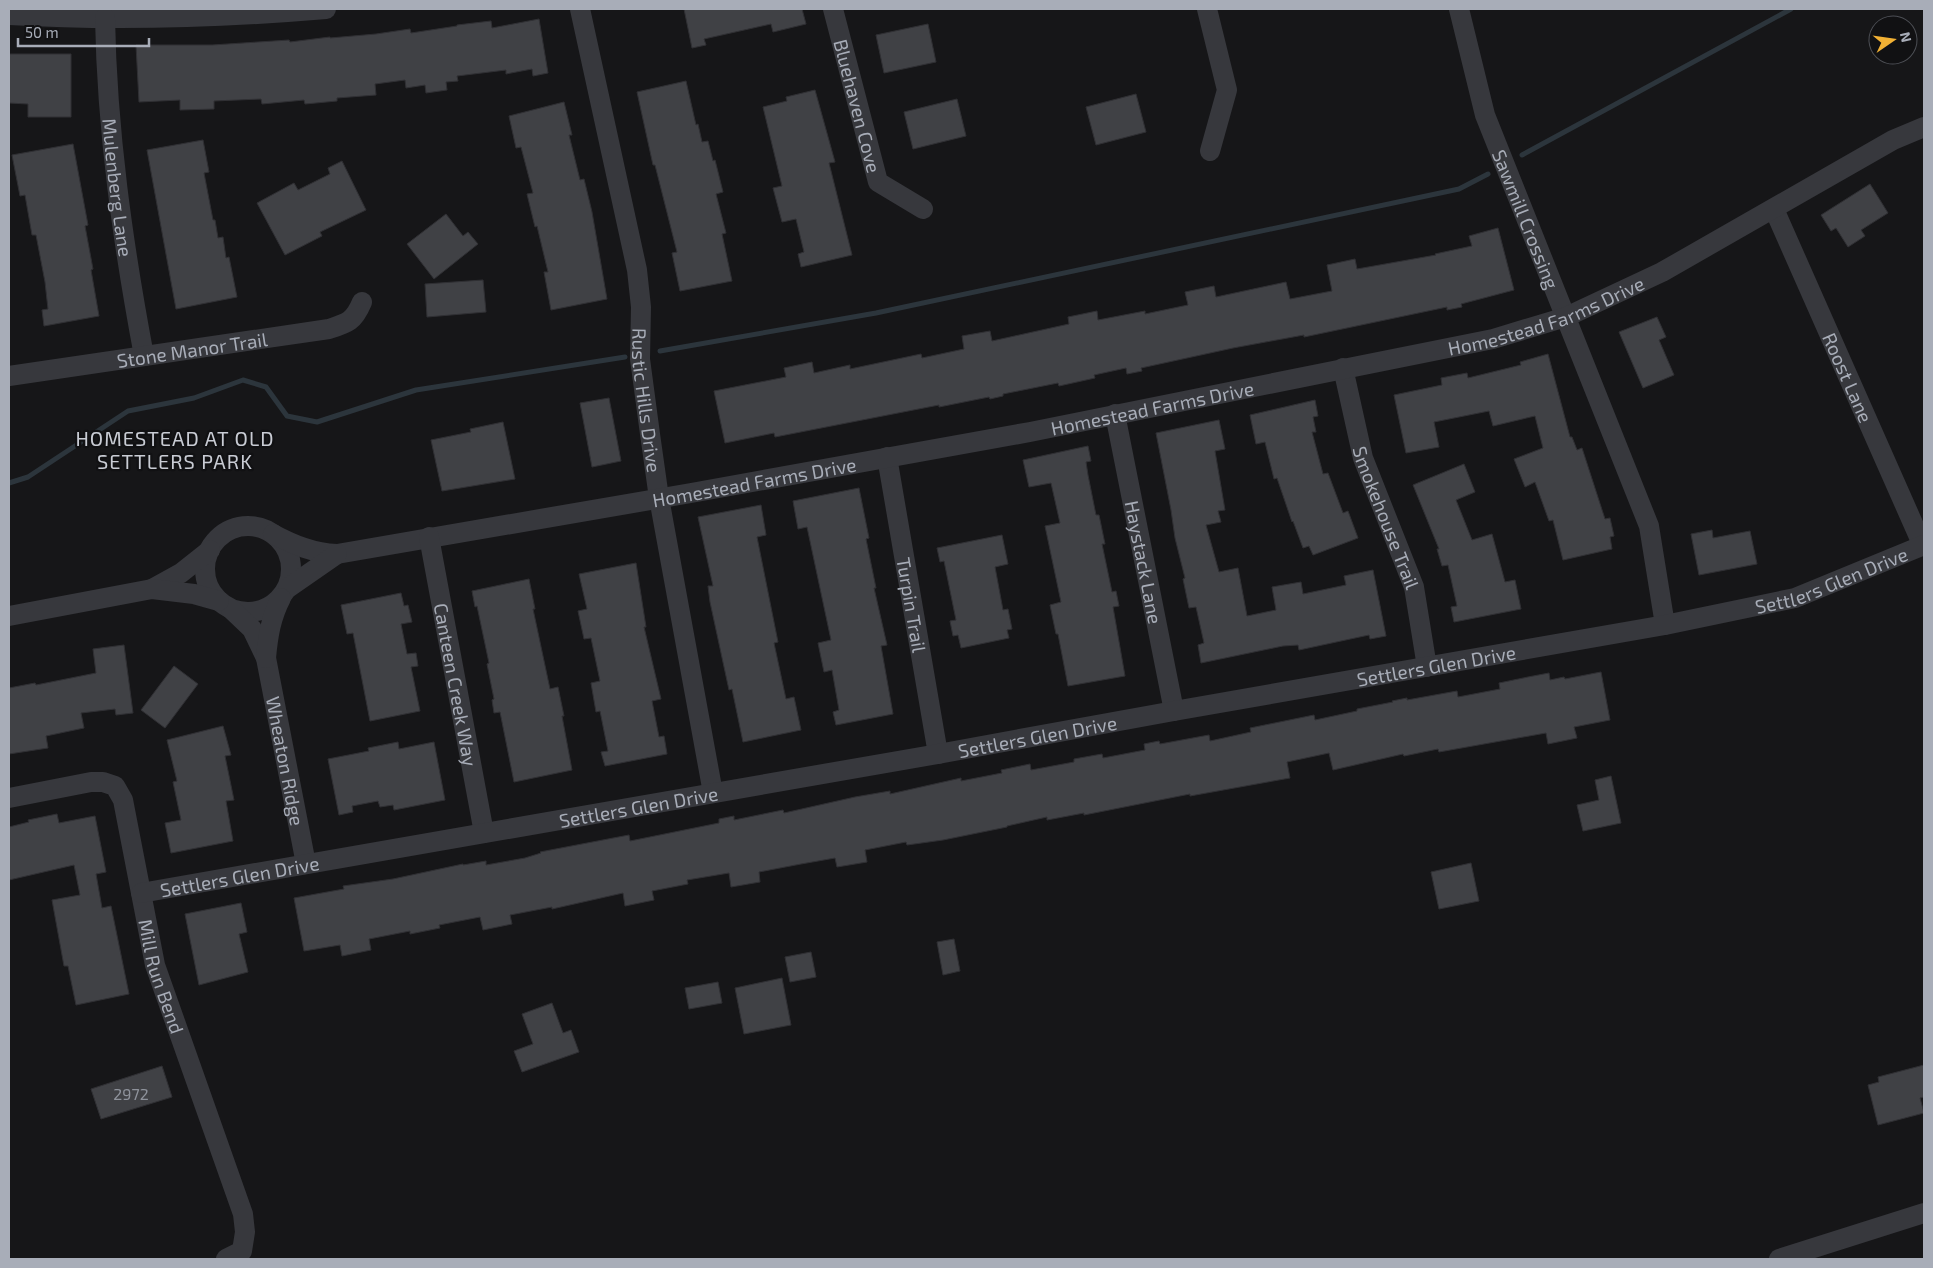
<svg xmlns="http://www.w3.org/2000/svg" width="1933" height="1268" viewBox="0 0 1933 1268" font-family="'Exo 2',sans-serif">
  <style>
    .lines { fill: none; stroke-linecap: round; stroke-linejoin: round }
    .stream { stroke: #2c353c; stroke-width: 5 }
    .building { fill: #404145; stroke: #303034 }
    .street { stroke: #37383d; stroke-width: 20 }
    .labels { text-anchor: middle; dominant-baseline: central; stroke-width: 4.5; stroke-linejoin: round; paint-order: stroke }
    .number-label { font-size: 16px; fill: #8e929b }
    .street-label { font-size: 19px; fill: #a8adb8; stroke: #111113 }
    .neighbourhood-label { font-size: 20px; letter-spacing: 1px; fill: #c9ccd4; stroke: #111113 }
  </style>
  <rect width="100%" height="100%" fill="#161618"/>
  <g class="lines">
    <g class="stream">
      <polyline points="1522,155 1791,9"/>
      <polyline points="660,351 876,313 1459,189 1488,174"/>
      <polyline points="9,483 28,477 128,411 194,398 243,380 266,387 287,416 317,422 416,390 625,357"/>
    </g>
  </g>
  <g class="building">
    <polygon points="684,9 802,9 806,24 773,32 771,24 704,39 706,45 692,48"/>
    <polygon points="539,19 548,73 533,76 532,69 506,74 506,70 457,76 458,81 446,82 447,90 426,93 425,85 406,88 405,80 375,84 376,95 337,98 337,101 305,104 304,100 262,104 261,99 214,101 214,109 180,110 180,100 139,102 136,45 212,45 289,40 290,42 330,37 330,38 376,34 410,29 411,33 457,26 457,25 491,21 492,28"/>
    <polygon points="928,24 936,62 884,73 876,35"/>
    <polygon points="9,54 71,54 71,117 28,117 28,104 9,103"/>
    <polygon points="686,81 696,125 698,124 702,142 708,141 713,161 715,160 723,192 716,194 726,233 722,234 732,281 680,291 672,253 677,252 655,165 653,165 637,92"/>
    <polygon points="815,90 835,162 829,163 852,255 801,267 798,254 804,252 796,219 782,222 773,188 782,186 763,107 787,101 786,97"/>
    <polygon points="1136,94 1146,132 1096,145 1086,107"/>
    <polygon points="957,99 966,136 913,149 904,112"/>
    <polygon points="564,102 572,135 569,135 580,180 584,179 592,212 607,299 551,310 544,272 548,272 537,226 535,227 527,194 533,193 521,147 516,148 509,116"/>
    <polygon points="203,140 209,172 204,173 213,220 215,220 218,238 223,237 226,258 229,257 237,297 176,309 147,150"/>
    <polygon points="73,144 88,225 85,226 93,269 91,270 99,316 44,326 42,310 48,309 45,282 36,235 32,235 25,195 20,196 12,155"/>
    <polygon points="342,161 366,210 320,232 322,236 285,255 257,203 294,183 298,190 330,174 328,168"/>
    <polygon points="1870,184 1888,213 1861,230 1865,236 1848,247 1836,228 1831,231 1821,215"/>
    <polygon points="446,214 463,236 468,232 478,244 434,279 407,244"/>
    <polygon points="1498,228 1514,290 1461,304 1462,307 1447,310 1447,307 1304,337 1304,335 1233,348 1141,368 1142,371 1127,374 1126,368 1094,375 1095,378 1059,386 1058,383 1003,394 1003,396 990,399 989,397 939,407 939,405 775,437 774,433 725,443 714,391 786,377 784,368 812,362 814,373 850,365 850,369 921,354 922,358 964,349 962,336 990,331 992,341 1069,324 1068,317 1097,311 1098,320 1145,311 1145,314 1188,305 1185,292 1214,286 1216,297 1286,282 1290,299 1332,291 1327,265 1355,259 1357,269 1436,255 1435,254 1472,246 1469,236"/>
    <polygon points="483,280 486,312 427,317 425,284"/>
    <polygon points="1657,317 1666,337 1659,340 1674,375 1643,388 1619,332"/>
    <polygon points="1548,354 1570,437 1572,437 1577,450 1582,448 1605,519 1610,518 1614,536 1610,537 1612,549 1563,560 1553,520 1549,521 1535,482 1525,487 1514,459 1543,448 1535,416 1493,426 1489,411 1434,422 1439,447 1406,453 1394,395 1442,385 1441,378 1467,373 1468,378 1521,365 1520,362"/>
    <polygon points="609,398 621,461 592,467 580,403"/>
    <polygon points="1315,400 1318,416 1313,417 1316,432 1312,432 1323,474 1328,473 1343,513 1348,511 1358,538 1313,555 1309,546 1303,548 1293,521 1292,522 1277,478 1274,479 1265,442 1256,444 1250,415"/>
    <polygon points="1219,420 1225,449 1215,451 1225,510 1218,511 1221,522 1206,525 1219,572 1238,568 1247,616 1276,610 1272,587 1301,582 1303,594 1346,585 1344,576 1373,570 1386,636 1370,639 1369,635 1299,650 1298,645 1283,646 1201,663 1198,645 1204,643 1196,607 1189,608 1183,579 1185,578 1175,538 1171,510 1156,433"/>
    <polygon points="503,422 515,479 442,491 431,440 471,432 470,429"/>
    <polygon points="1088,446 1091,461 1086,462 1088,475 1096,515 1099,515 1105,544 1102,544 1112,592 1116,591 1119,606 1113,607 1125,676 1068,686 1058,634 1056,634 1050,605 1061,602 1045,526 1060,523 1051,483 1029,487 1023,460"/>
    <polygon points="1464,464 1475,492 1456,500 1472,540 1492,534 1505,582 1515,580 1521,609 1454,622 1451,607 1457,606 1448,565 1442,566 1437,549 1439,549 1413,485"/>
    <polygon points="859,488 869,538 866,539 876,588 874,588 887,645 881,646 893,714 836,725 833,712 839,710 832,670 824,672 818,643 831,640 807,527 798,529 793,501"/>
    <polygon points="761,505 766,535 757,537 778,642 774,643 786,699 794,697 801,730 743,742 732,689 729,690 710,602 708,586 713,586 698,517"/>
    <polygon points="1712,530 1713,538 1750,531 1757,564 1699,575 1691,534"/>
    <polygon points="1002,535 1008,564 995,567 1003,610 1008,609 1012,629 1007,630 1009,638 961,648 958,635 953,636 950,621 956,620 944,561 940,562 937,548"/>
    <polygon points="636,563 646,627 644,627 661,699 652,701 659,737 664,736 667,754 605,766 601,752 608,751 600,711 596,712 591,683 600,681 591,638 584,639 578,611 587,609 579,574"/>
    <polygon points="529,579 535,609 533,609 550,689 558,687 564,716 562,716 572,770 514,782 500,712 494,713 492,700 494,699 487,664 489,663 477,606 475,607 472,591"/>
    <polygon points="401,593 404,606 408,605 412,622 401,624 407,654 416,653 418,666 411,667 420,711 370,721 353,633 347,634 341,605"/>
    <polygon points="124,645 133,713 116,715 115,709 81,713 84,728 46,736 48,748 9,754 9,688 35,683 36,685 96,673 93,649"/>
    <polygon points="174,666 198,684 165,728 141,710"/>
    <polygon points="1601,672 1610,720 1574,727 1577,738 1548,744 1546,733 1439,752 1438,749 1404,756 1403,754 1333,770 1329,753 1287,762 1290,778 1190,796 1190,794 1084,815 1084,813 1047,820 1047,817 1007,826 1007,827 943,840 907,845 906,842 865,850 867,862 837,867 835,858 801,864 759,872 760,882 731,887 729,873 687,880 688,884 652,891 654,900 625,906 623,893 552,909 552,907 510,915 512,924 483,930 480,917 439,925 440,928 410,934 410,931 369,939 371,950 342,956 340,945 304,951 294,898 344,889 343,886 393,879 463,864 463,865 486,861 486,865 525,858 541,853 540,852 629,835 630,841 719,823 719,819 734,816 734,820 783,810 784,813 855,797 890,791 890,794 961,778 961,781 1002,773 1001,770 1030,764 1031,770 1074,762 1074,759 1102,754 1103,758 1145,750 1144,744 1159,741 1160,744 1209,735 1210,741 1251,732 1250,728 1314,715 1315,720 1357,711 1357,709 1393,702 1392,701 1407,698 1407,700 1457,691 1458,697 1500,689 1499,683 1528,677 1549,673 1550,680 1564,677 1565,679"/>
    <polygon points="223,726 231,755 225,756 234,800 226,801 233,841 171,853 165,823 181,820 173,782 177,781 167,740"/>
    <polygon points="398,742 399,749 434,742 445,800 394,810 393,805 380,807 378,801 352,806 353,812 339,815 328,759 369,751 368,748"/>
    <polygon points="1611,776 1621,823 1583,831 1577,805 1599,800 1595,780"/>
    <polygon points="57,814 59,823 95,816 106,872 96,874 102,908 111,906 129,994 76,1005 68,966 64,966 52,900 80,895 74,865 9,880 9,827 29,822 28,820"/>
    <polygon points="1471,863 1479,901 1439,909 1431,872"/>
    <polygon points="241,903 247,932 239,934 248,972 199,985 185,914"/>
    <polygon points="954,939 960,971 943,975 937,942"/>
    <polygon points="811,952 816,977 790,982 785,957"/>
    <polygon points="782,978 791,1025 744,1034 735,988"/>
    <polygon points="718,982 722,1003 689,1009 685,988"/>
    <polygon points="552,1003 563,1033 571,1030 579,1052 522,1072 514,1051 533,1044 522,1014"/>
    <polygon points="1924,1065 1924,1097 1920,1098 1924,1113 1878,1125 1868,1085 1879,1082 1878,1077"/>
    <polygon points="162,1066 172,1097 101,1119 91,1089"/>
  </g>
  <g class="lines">
    <g class="street">
      <path id="s1" d="M580 9 637 270 641 307 640 359 650 434 659 498 713 793"/>
      <path id="s2" d="M833 9 878 182 923 209"/>
      <polyline points="1207,9 1227,90 1210,151"/>
      <path id="s3" d="M1459 9 1485 115 1649 526 1665 625"/>
      <path d="M9 15C115 21 220 18 326 9"/>
      <path id="s4" d="M105 18C107 132 123 244 144 356"/>
      <path id="s5" d="M1774 209 1923 546"/>
      <path id="s6" d="M1343 368 1363 458 1414 587 1427 667"/>
      <path id="s7" d="M9 376 329 329C348 323 354 321 362 302"/>
      <path id="s8" d="M1115 414 1174 711"/>
      <path id="s9" d="M887 457 938 754"/>
      <circle cx="248" cy="569" r="43"/>
      <path id="s10" d="M273 534C294 545 313 553 337 554L691 493 1030 432 1493 339 1566 317 1662 272 1893 140 1924 127"/>
      <path id="s11" d="M429 537 484 833"/>
      <polyline points="288,588 337,554"/>
      <polyline points="152,589 181,573 210,550"/>
      <path id="s12" d="M231 609 252 629 266 658 306 864"/>
      <polyline points="9,616 152,589 194,594 219,601"/>
      <path d="M266 658C268 636 271 617 281 598"/>
      <path id="s13" d="M9 798 91 782H103L115 786 123 800 155 965 243 1214 245 1232 242 1251 226 1259"/>
      <path id="s14" d="M141 893 938 754 1174 711 1665 625 1795 598 1924 545"/>
      <polyline points="1779,1259 1924,1213"/>
    </g>
  </g>
  <g class="labels">
    <g class="number-label">
      <text x="131" y="1093">2972</text>
    </g>
    <g class="street-label">
      <text stroke="none"><textPath href="#s2" startOffset="100">Bluehaven Cove</textPath></text>
      <text stroke="none"><textPath href="#s4" startOffset="170">Mulenberg Lane</textPath></text>
      <text stroke="none"><textPath href="#s3" startOffset="221">Sawmill Crossing</textPath></text>
      <text stroke="none"><textPath href="#s10" startOffset="1301">Homestead Farms Drive</textPath></text>
      <text stroke="none"><textPath href="#s7" startOffset="185">Stone Manor Trail</textPath></text>
      <text stroke="none"><textPath href="#s5" startOffset="184">Roost Lane</textPath></text>
      <text stroke="none"><textPath href="#s1" startOffset="398">Rustic Hills Drive</textPath></text>
      <text stroke="none"><textPath href="#s10" startOffset="896">Homestead Farms Drive</textPath></text>
      <text stroke="none"><textPath href="#s10" startOffset="491">Homestead Farms Drive</textPath></text>
      <text stroke="none"><textPath href="#s6" startOffset="156">Smokehouse Trail</textPath></text>
      <text stroke="none"><textPath href="#s8" startOffset="151">Haystack Lane</textPath></text>
      <text stroke="none"><textPath href="#s14" startOffset="1720">Settlers Glen Drive</textPath></text>
      <text stroke="none"><textPath href="#s9" startOffset="150">Turpin Trail</textPath></text>
      <text stroke="none"><textPath href="#s14" startOffset="1315">Settlers Glen Drive</textPath></text>
      <text stroke="none"><textPath href="#s11" startOffset="150">Canteen Creek Way</textPath></text>
      <text stroke="none"><textPath href="#s14" startOffset="910">Settlers Glen Drive</textPath></text>
      <text stroke="none"><textPath href="#s12" startOffset="166">Wheaton Ridge</textPath></text>
      <text stroke="none"><textPath href="#s14" startOffset="505">Settlers Glen Drive</textPath></text>
      <text stroke="none"><textPath href="#s14" startOffset="100">Settlers Glen Drive</textPath></text>
      <text stroke="none"><textPath href="#s13" startOffset="305">Mill Run Bend</textPath></text>
    </g>
    <g class="neighbourhood-label">
      <text x="175" y="438">HOMESTEAD AT OLD<tspan x="175" dy="23">SETTLERS PARK</tspan></text>
    </g>
  </g>
  <rect width="1933" height="1268" fill="none" stroke="#a8adb8" stroke-width="20"/>
  <g transform="translate(1893 40) rotate(77)"><circle r="24" fill="#111113" stroke="#4d4f55"/>
  <path d="M0-4L9 19L0 12L-9 19Z" fill="#f2b134"/>
  <text y="-8" font-size="14" font-weight="bold" text-anchor="middle" fill="#a8adb8">N</text>
  </g>
  <path d="M18 38v8h131v-8" fill="none" stroke="#a8adb8" stroke-width="2.5"/>
  <text x="25" y="38" font-size="15" fill="#a8adb8" stroke="#111113" stroke-width="4" paint-order="stroke">50 m</text>
</svg>
